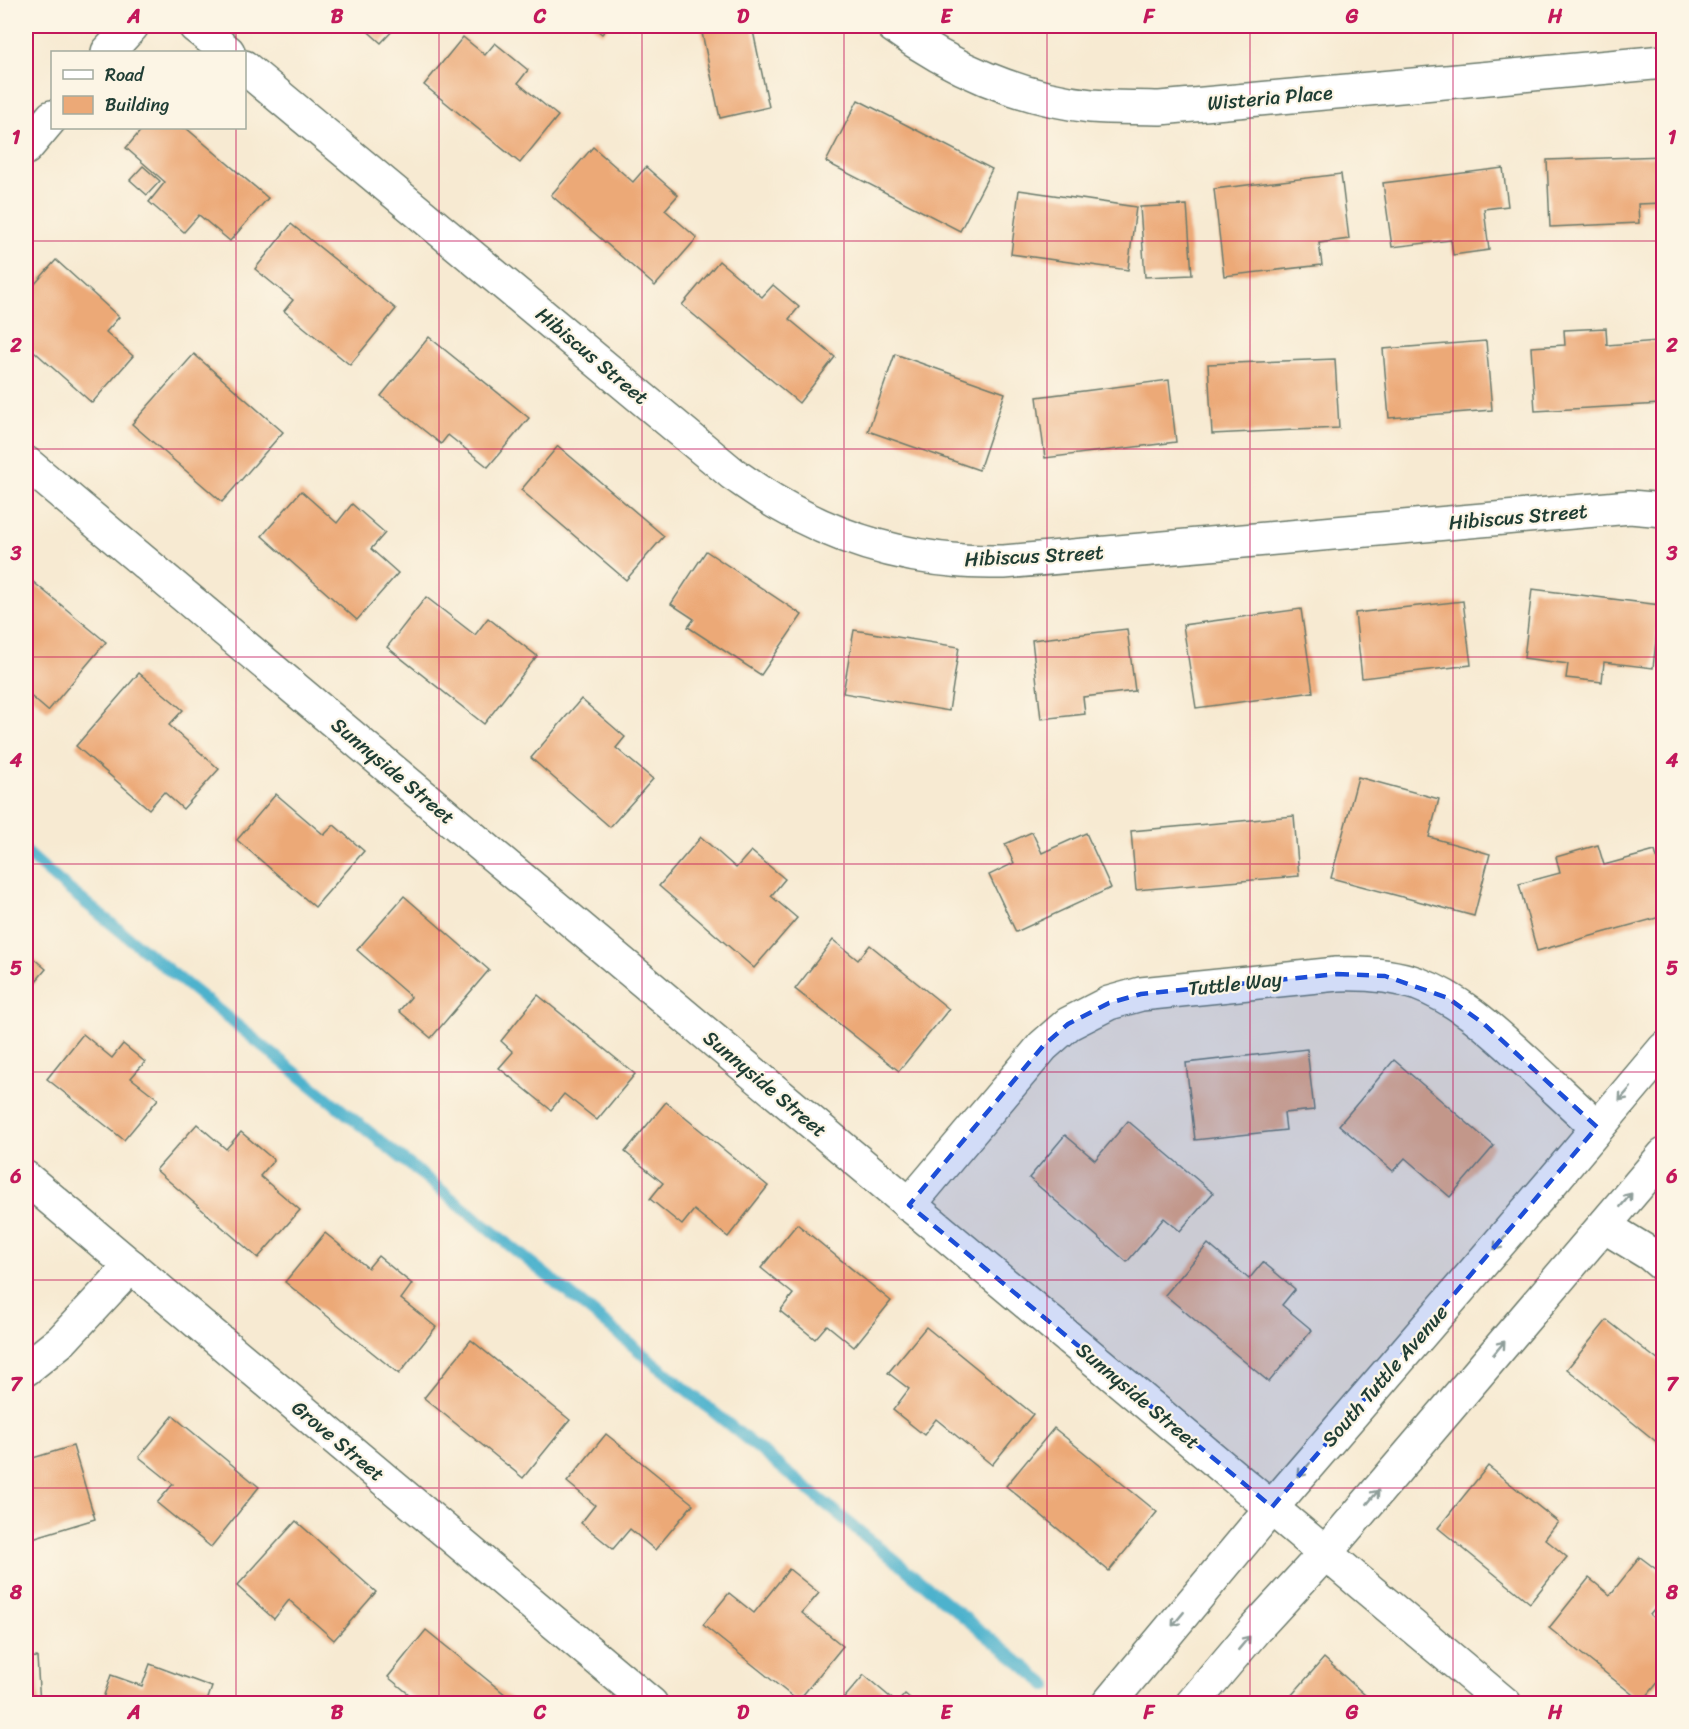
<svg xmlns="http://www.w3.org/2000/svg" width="1689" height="1729" viewBox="0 0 1689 1729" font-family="Sriracha,sans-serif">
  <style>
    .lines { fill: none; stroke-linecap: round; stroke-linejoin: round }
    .stream { stroke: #4eb2cd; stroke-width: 12 }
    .building { fill: #eca977 }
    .minor-casing { stroke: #6b7a6b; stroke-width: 36 }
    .secondary-casing { stroke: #6b7a6b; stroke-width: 36 }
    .minor { stroke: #fff; stroke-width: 33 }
    .secondary { stroke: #fff; stroke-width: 33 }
    .oneway { stroke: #8f9e9a }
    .marked { fill: #1d4ed8; fill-opacity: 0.2; stroke: #1d4ed8; stroke-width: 4.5; stroke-dasharray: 12 8; stroke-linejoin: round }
    .grid { fill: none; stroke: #c2185b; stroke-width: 1.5; stroke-opacity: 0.55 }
    .labels { text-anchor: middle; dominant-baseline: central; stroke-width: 4.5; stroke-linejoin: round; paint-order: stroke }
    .street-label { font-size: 20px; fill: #1f3d34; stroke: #fcf5e5 }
    .neatline { fill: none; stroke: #c2185b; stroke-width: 2 }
    .grid-label { font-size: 20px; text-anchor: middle; font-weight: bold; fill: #c2185b }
  </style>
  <rect width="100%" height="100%" fill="#fcf5e5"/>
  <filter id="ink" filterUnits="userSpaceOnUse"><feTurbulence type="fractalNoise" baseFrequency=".0167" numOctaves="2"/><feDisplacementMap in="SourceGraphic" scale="12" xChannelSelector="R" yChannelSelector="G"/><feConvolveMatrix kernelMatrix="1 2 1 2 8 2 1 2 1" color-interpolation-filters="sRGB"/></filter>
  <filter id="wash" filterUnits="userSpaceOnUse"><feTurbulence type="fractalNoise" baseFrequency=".008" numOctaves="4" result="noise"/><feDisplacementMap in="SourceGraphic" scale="24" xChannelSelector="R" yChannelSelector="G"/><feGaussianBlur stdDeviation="1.35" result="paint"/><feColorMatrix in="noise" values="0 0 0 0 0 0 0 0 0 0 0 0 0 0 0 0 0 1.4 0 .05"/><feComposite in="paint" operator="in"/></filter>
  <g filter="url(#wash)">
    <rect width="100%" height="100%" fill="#f7ead2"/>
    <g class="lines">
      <polyline class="stream" points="26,852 61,883 566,1291 1048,1686"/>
    </g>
    <g id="blocks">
      <g class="building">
        <polygon points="362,26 397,26 381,43"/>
        <polygon points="592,26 609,26 602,34"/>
        <polygon points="714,26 752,26 769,107 720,118 701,28"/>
        <polygon points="463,37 485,55 495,43 528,70 518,83 558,116 520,163 424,85"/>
        <polygon points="858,100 992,169 960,231 826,162"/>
        <polygon points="143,128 186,128 268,198 230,241 199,215 184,232 149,202 165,182 126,148"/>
        <polygon points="593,147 633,182 646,167 678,195 665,210 697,238 655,286 551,195"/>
        <polygon points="1664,156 1664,203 1638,204 1639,223 1550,227 1547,160"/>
        <polygon points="143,166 160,181 147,195 130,180"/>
        <polygon points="1503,168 1508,206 1484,209 1489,250 1453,255 1451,240 1392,247 1383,183"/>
        <polygon points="1341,174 1349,239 1319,243 1322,265 1224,276 1214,189"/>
        <polygon points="1019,190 1136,207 1128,270 1011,254"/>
        <polygon points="1187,205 1192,275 1145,277 1140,207"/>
        <polygon points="291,224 396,309 350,365 284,311 293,300 255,269"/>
        <polygon points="56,260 119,317 106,332 133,356 92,403 26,344 26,294"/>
        <polygon points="719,261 762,297 773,285 799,307 789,319 835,357 799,403 682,305"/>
        <polygon points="1606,328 1607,345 1658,341 1661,404 1535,411 1531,347 1565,345 1564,330"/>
        <polygon points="429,337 529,418 488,467 448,435 441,444 381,396"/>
        <polygon points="1486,341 1492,410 1389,418 1383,349"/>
        <polygon points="194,354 283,432 222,502 132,424"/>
        <polygon points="895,354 1005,393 979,470 868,431"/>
        <polygon points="1335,359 1339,428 1212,434 1208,364"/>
        <polygon points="1169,380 1176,442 1045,458 1037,397"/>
        <polygon points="558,446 664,536 626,580 521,490"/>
        <polygon points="301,491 337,523 352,504 385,533 371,549 398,573 357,620 262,536"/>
        <polygon points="706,551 802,615 761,675 688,627 694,619 671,604"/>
        <polygon points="26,576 106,642 48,711 26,692 26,658 28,655 26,653"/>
        <polygon points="1532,589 1660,605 1653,668 1604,662 1602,682 1566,678 1568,664 1524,658"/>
        <polygon points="426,597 475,635 488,618 537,656 484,724 387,647"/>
        <polygon points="1463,601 1471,665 1362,678 1355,613"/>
        <polygon points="1301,609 1313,692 1196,708 1183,625"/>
        <polygon points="1127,629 1135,691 1083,697 1085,714 1041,719 1032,640"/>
        <polygon points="854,630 959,647 949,711 843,693"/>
        <polygon points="139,673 183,710 169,725 219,769 183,809 164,792 149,809 76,746"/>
        <polygon points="581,699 625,737 616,748 653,779 610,827 531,758"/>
        <polygon points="1358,777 1439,799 1429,837 1490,854 1474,916 1331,878"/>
        <polygon points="276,794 324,835 334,825 364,851 315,907 237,840"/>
        <polygon points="1294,816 1299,876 1136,890 1131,831"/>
        <polygon points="1032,832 1042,853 1086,833 1111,888 1016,932 989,875 1014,863 1005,844"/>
        <polygon points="701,837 736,868 751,851 785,879 771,896 797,918 754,968 659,886"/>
        <polygon points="1598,845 1604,865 1655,851 1664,882 1664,916 1537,951 1519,884 1560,873 1556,857"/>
        <polygon points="404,896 489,970 431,1038 399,1011 411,997 357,950"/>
        <polygon points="833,940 858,960 870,945 949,1009 899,1071 795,989"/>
        <polygon points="26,952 46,969 26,993"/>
        <polygon points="538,995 635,1074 597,1120 564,1094 551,1110 499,1068 513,1052 501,1041"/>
        <polygon points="83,1034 112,1058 123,1044 145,1062 131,1078 158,1099 124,1140 47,1079"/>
        <polygon points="1307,1049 1314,1110 1284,1113 1286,1130 1195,1140 1186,1063"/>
        <polygon points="1394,1060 1494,1146 1450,1197 1405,1158 1393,1171 1339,1125"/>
        <polygon points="666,1102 768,1186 728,1237 694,1210 682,1225 650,1199 663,1183 625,1152"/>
        <polygon points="1128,1121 1213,1193 1180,1231 1164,1218 1127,1262 1029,1178 1065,1135 1095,1160"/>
        <polygon points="197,1124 226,1149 241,1132 274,1160 260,1176 300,1210 258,1258 156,1170"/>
        <polygon points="797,1224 891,1301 854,1347 827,1325 815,1339 780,1311 793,1294 761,1268"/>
        <polygon points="325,1233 368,1268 378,1256 412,1284 401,1299 436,1327 399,1374 285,1282"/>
        <polygon points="1208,1244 1249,1279 1263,1262 1295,1289 1282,1305 1312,1330 1269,1382 1165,1295"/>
        <polygon points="1607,1320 1664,1365 1664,1448 1567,1369"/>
        <polygon points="926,1327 1033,1414 992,1465 936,1419 924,1435 893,1410 909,1389 888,1373"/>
        <polygon points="471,1340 570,1420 523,1478 424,1398"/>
        <polygon points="173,1416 259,1487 211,1547 157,1503 173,1484 139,1457"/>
        <polygon points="1054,1428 1157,1512 1109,1571 1006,1486"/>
        <polygon points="606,1434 693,1504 655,1550 630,1529 613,1549 581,1523 595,1505 567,1482"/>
        <polygon points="73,1446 95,1519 26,1540 26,1460"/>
        <polygon points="1488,1466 1558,1522 1545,1539 1567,1557 1530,1603 1438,1528"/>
        <polygon points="296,1521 376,1592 334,1640 289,1600 274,1619 237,1586"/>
        <polygon points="1640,1557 1664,1575 1664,1598 1650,1615 1664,1626 1664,1675 1642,1702 1549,1628 1589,1578 1610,1595"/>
        <polygon points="789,1569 819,1593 802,1613 843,1646 798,1701 703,1625 729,1593 754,1613"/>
        <polygon points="426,1630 517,1704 421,1704 388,1677"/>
        <polygon points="37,1657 40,1704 26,1704 26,1658"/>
        <polygon points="1324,1658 1375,1704 1284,1704"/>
        <polygon points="150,1664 212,1687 206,1704 101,1704 111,1675 142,1686"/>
        <polygon points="864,1675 897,1703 905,1694 917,1704 839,1704"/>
      </g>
    </g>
  </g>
  <g filter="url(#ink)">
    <use href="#blocks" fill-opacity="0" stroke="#6b7a6b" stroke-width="1.5"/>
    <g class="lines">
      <g class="minor-casing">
        <g id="minor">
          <polyline points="195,26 228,52"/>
          <path d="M893 26C950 68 1019 98 1091 106 1114 108 1137 107 1160 108L1664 62"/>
          <polyline points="108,52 132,26"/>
          <path d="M244 67 733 474C748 484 763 495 779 504 835 537 898 556 962 561 976 562 990 562 1004 562L1630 507 1664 510"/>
          <polyline points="26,148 52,117"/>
          <polyline points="26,463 1505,1704"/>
          <polyline points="26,1178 651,1704"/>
          <path d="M909 1205 1043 1046 1068 1024 1109 1003 1141 994 1337 974C1364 973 1392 975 1418 984 1461 1000 1493 1031 1526 1061 1550 1083 1573 1105 1597 1127"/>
          <polyline points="1604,1226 1650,1254 1664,1266"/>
          <polyline points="26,1369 62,1340 131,1266"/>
        </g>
      </g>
      <g class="secondary-casing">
        <g id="secondary">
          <polyline points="1108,1704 1272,1507 1551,1183 1664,1049"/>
          <polyline points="1192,1704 1256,1628 1326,1552 1664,1155"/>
        </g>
      </g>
      <use href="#minor" class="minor"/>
      <use href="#secondary" class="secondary"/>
    </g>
    <defs><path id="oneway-shaft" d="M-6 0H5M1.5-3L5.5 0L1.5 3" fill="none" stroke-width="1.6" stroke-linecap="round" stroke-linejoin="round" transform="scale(1.5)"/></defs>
    <g class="oneway">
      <use href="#oneway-shaft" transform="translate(1625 1094) rotate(131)"/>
      <use href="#oneway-shaft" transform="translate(1626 1200) rotate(-50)"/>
      <use href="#oneway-shaft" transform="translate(1500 1243) rotate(131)"/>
      <use href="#oneway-shaft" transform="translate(1499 1348) rotate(-50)"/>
      <use href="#oneway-shaft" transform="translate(1304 1470) rotate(131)"/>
      <use href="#oneway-shaft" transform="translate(1373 1497) rotate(-50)"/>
      <use href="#oneway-shaft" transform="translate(1178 1619) rotate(130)"/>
      <use href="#oneway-shaft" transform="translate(1244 1643) rotate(-50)"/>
    </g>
  </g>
  <path class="marked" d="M1337 974 1385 976 1448 998 1484 1024 1597 1127 1272 1507 909 1205 1043 1046 1068 1024 1109 1003 1141 994Z"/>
  <path class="grid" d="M236 26V52M439 26V1704M642 26V1704M844 26V1704M1047 26V1704M1250 26V1704M1453 26V1704M236 128V1704M26 241H1664M26 449H1664M26 657H1664M26 864H1664M26 1072H1664M26 1280H1664M26 1488H1664"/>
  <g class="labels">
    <g class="street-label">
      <text transform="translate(1270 98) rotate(-5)">Wisteria Place</text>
      <text transform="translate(592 356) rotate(40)">Hibiscus Street</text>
      <text transform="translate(1518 517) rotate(-5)">Hibiscus Street</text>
      <text transform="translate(1034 556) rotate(-3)">Hibiscus Street</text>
      <text transform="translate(393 771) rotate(40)">Sunnyside Street</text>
      <text transform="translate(1235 984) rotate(-6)">Tuttle Way</text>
      <text transform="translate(765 1084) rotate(40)">Sunnyside Street</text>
      <text transform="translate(1385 1376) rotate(-49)">South Tuttle Avenue</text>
      <text transform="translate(1138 1396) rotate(40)">Sunnyside Street</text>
      <text transform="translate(338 1441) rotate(40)">Grove Street</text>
    </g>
  </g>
  <rect width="1689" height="1729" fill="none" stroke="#fcf5e5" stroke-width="66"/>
  <rect x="51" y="51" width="195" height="78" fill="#fcf5e5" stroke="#a4ab9e" stroke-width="1.5"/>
  <rect x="63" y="70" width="30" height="9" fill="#ffffff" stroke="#a4ab9e" stroke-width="1.5"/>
  <text x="105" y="81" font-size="18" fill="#1f3d34">Road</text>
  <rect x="63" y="96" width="30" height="18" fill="#eca977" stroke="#a4ab9e" stroke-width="1.5"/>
  <text x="105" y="111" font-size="18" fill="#1f3d34">Building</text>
  <rect x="33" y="33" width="1623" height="1663" class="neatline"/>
  <g class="grid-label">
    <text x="134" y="23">A</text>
    <text x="337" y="23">B</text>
    <text x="540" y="23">C</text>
    <text x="743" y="23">D</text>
    <text x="946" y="23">E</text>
    <text x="1149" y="23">F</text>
    <text x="1352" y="23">G</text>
    <text x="1555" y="23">H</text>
    <text x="16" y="144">1</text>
    <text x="1672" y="144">1</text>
    <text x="16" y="352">2</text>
    <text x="1672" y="352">2</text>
    <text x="16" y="560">3</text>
    <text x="1672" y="560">3</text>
    <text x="16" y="767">4</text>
    <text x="1672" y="767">4</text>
    <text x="16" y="975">5</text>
    <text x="1672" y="975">5</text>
    <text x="16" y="1183">6</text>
    <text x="1672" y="1183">6</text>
    <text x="16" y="1391">7</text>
    <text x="1672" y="1391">7</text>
    <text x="16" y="1599">8</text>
    <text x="1672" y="1599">8</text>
    <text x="134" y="1719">A</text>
    <text x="337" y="1719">B</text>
    <text x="540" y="1719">C</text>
    <text x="743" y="1719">D</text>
    <text x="946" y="1719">E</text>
    <text x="1149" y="1719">F</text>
    <text x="1352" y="1719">G</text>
    <text x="1555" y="1719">H</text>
  </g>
</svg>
